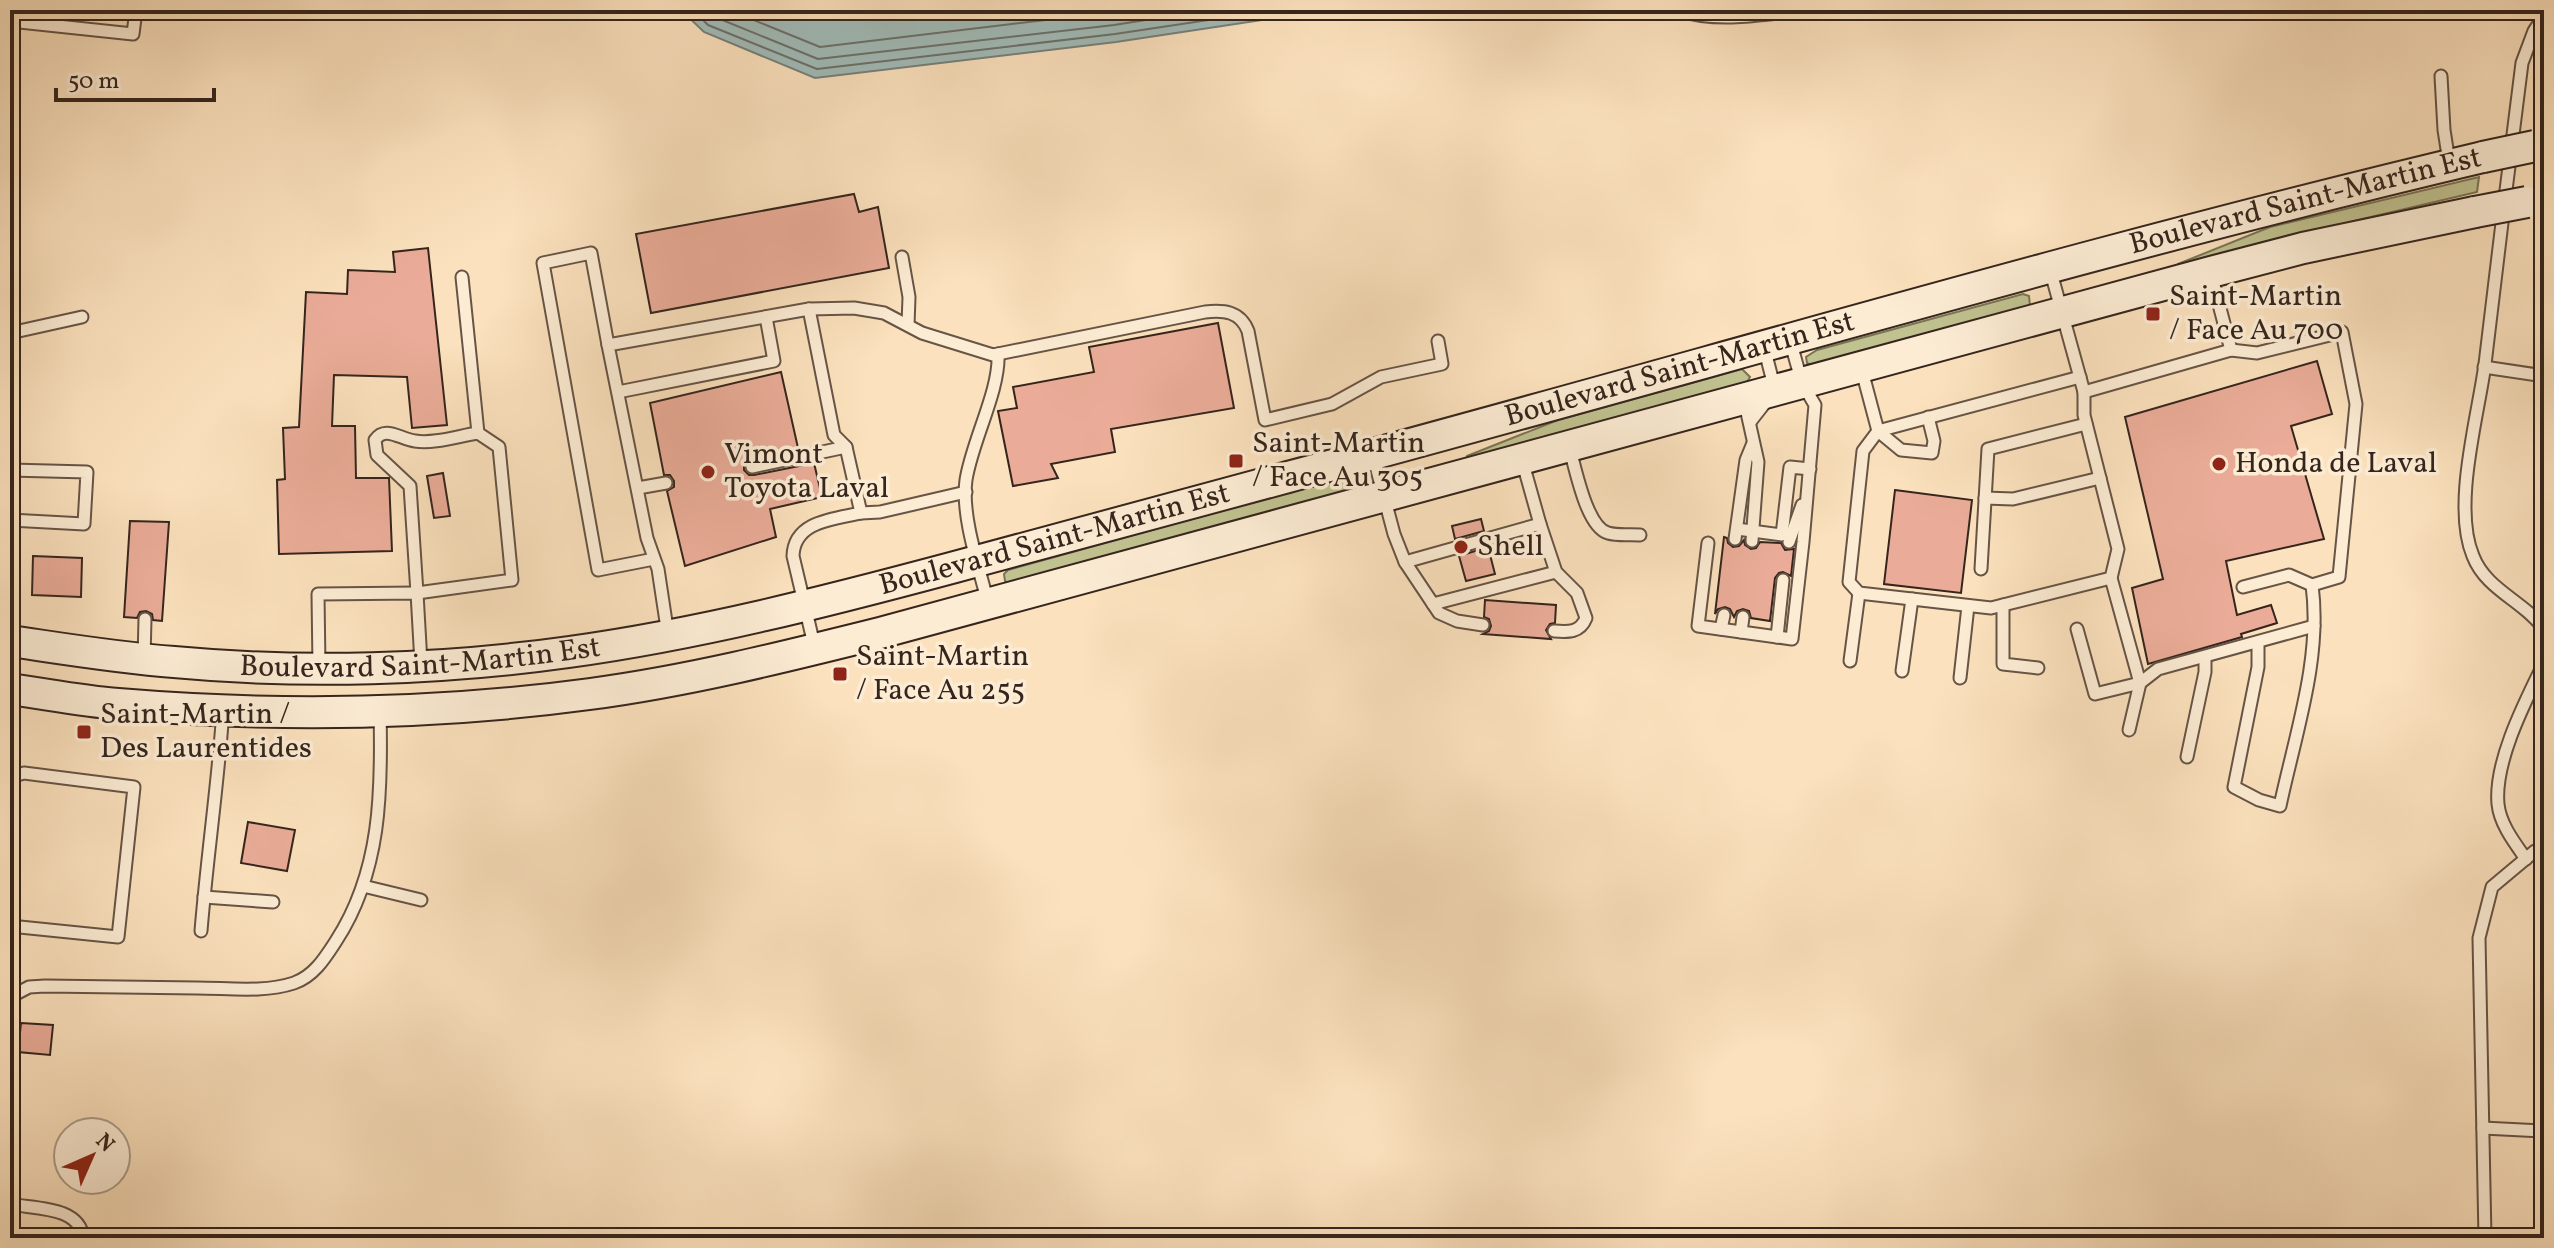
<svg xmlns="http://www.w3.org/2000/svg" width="2554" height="1248" viewBox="0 0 2554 1248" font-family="Vollkorn,serif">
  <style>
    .green { fill: #c0c290; stroke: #7a7456; stroke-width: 2 }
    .water { fill: #a1bcb9; stroke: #76807b; stroke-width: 2 }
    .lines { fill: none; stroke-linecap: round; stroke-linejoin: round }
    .shore { stroke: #6b706b; stroke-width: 2 }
    .building { fill: #eaac98; stroke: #35251d; stroke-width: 2 }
    .lane-casing { stroke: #665445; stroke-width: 15 }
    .secondary-casing { stroke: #35251d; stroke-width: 34 }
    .lane { stroke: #fcecd4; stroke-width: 11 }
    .secondary { stroke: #fcecd4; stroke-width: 30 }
    .secondary-bridge-casing { stroke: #35251d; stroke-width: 34; stroke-linecap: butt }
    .secondary-bridge { stroke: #fcecd4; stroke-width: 30 }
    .poi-dot { fill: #8f2418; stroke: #fcecd4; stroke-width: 3 }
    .labels { text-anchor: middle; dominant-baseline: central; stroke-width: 7; stroke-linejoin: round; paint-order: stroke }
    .street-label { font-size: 30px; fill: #35251d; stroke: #fcecd4 }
    .poi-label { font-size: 30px; fill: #35251d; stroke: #fcecd4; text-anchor: start }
  </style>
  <rect width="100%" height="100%" fill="#fbe1bd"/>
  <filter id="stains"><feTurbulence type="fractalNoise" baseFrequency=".0025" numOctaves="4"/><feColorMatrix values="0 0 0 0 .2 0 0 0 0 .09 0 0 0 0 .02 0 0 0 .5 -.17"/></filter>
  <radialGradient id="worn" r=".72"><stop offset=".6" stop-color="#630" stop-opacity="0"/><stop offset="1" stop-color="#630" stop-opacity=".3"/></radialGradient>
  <g class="green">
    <polygon points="2479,177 2477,192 2358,220 2178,268 2178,264 2270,227"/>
    <polygon points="2023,294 2029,296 2030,306 1813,366 1807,363 1806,357 1817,350"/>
    <polygon points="1742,369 1750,377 1746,384 1467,460 1467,456 1558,420"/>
    <polygon points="1340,478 1347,481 1348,485 1346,492 1008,583 1005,581 1004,574 1008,570"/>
  </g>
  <polygon class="water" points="681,10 1306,10 1301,14 1116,42 815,78 704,32"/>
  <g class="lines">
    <g class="shore">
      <polyline points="693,10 708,25 817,69 1115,34 1275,10"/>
      <polyline points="707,10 715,17 818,59 1114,25 1209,10"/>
      <polyline points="729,10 820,47 1130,10"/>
    </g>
  </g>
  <g class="building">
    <polygon points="854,194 859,212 878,207 889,268 651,313 636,234"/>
    <polygon points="428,248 447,425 412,428 407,377 334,375 332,426 355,426 356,478 389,478 392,551 279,554 277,480 285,479 283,428 299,427 306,292 347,294 348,270 395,272 393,252"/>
    <polygon points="1218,323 1234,408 1111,429 1115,452 1051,464 1058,478 1013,486 998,411 1017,408 1013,387 1094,372 1089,347"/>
    <polygon points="2317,361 2332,414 2291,426 2324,539 2226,561 2237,615 2271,605 2277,623 2241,634 2242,637 2148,664 2132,588 2163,579 2125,417"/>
    <polygon points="781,372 798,448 750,459 744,464 744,470 749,475 754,475 814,463 822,497 770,509 776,537 685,566 667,491 674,487 674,481 670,475 664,475 650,403"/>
    <polygon points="443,473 450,516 434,518 427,476"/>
    <polygon points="1895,490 1972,500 1961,593 1884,584"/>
    <polygon points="1481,519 1484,531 1455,539 1452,526"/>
    <polygon points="130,521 169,522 162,621 153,620 152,614 146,611 140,612 137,618 124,617"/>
    <polygon points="1724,537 1727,538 1728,543 1733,547 1739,546 1744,540 1745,545 1751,549 1756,548 1760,542 1781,543 1785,550 1794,549 1791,576 1783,572 1779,573 1775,578 1770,621 1751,618 1749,611 1743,609 1737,611 1734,617 1730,609 1725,607 1718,609 1715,614"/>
    <polygon points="1488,547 1495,574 1466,581 1459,556"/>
    <polygon points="33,556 82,558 81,597 32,595"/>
    <polygon points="1485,600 1556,605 1555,623 1550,624 1546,630 1551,639 1483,634 1489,631 1491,626 1489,619 1484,617"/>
    <polygon points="248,822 295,830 287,871 241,863"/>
    <polygon points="21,1023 53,1025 50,1055 18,1052"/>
  </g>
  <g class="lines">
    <g class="lane-casing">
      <g id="lane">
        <path d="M1677 10C1717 23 1761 15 1802 10"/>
        <path d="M2544 16 2534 31 2522 63C2509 163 2497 264 2485 364 2478 417 2452 506 2473 556 2486 590 2524 601 2544 629"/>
        <polyline points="10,21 133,34 136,10"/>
        <polyline points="2441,76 2444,130 2449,162"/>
        <polyline points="902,257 909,297 908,325"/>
        <polyline points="2211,274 2231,350"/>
        <path d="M462 277 478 433 499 447 512 580 417 593 410 486 377 455 375 440C385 425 400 439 415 441 434 444 458 436 478 433"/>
        <path d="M809 309 834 435 846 447 861 513C834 519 794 521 793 556L815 649"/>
        <polyline points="10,333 82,317"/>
        <polyline points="608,345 591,253 543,263 598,570 654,559"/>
        <polyline points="1861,367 1878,431 2080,377"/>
        <polyline points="2484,367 2544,376"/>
        <polyline points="618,392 774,361 766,317"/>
        <path d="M2084 392 2231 350 2257 353 2342 332 2356 404 2339 577 2312 585C2322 658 2295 735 2280 806L2259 800 2234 787 2258 667V642"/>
        <polyline points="1744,399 1758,462 1752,541"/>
        <polyline points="1928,417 1934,441 1932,453 1901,450 1878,431 1863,451 1849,582 1859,593 1991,608 2111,578 2118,549 2084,415 2084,392 2050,269"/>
        <polyline points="1750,422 1775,390 1764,347"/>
        <path d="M1569 446C1575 466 1586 527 1608 533 1618 536 1630 534 1640 535"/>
        <polyline points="1373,455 1394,534 1405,562 1540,524 1522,460"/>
        <polyline points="752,467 846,447"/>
        <polyline points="10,470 87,472 84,524 10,520"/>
        <polyline points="638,488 666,483"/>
        <polyline points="1985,498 2013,499 2100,478"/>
        <polyline points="861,513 880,512 966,492"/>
        <path d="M1540 524 1556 572 1577 593 1586 618C1580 633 1568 632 1554 631"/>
        <polyline points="1737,529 1782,535 1790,467 1810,469"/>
        <polyline points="1735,539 1746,460 1753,443"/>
        <polyline points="1789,542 1802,505"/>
        <polyline points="1708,543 1698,626 1792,639 1803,542 1815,405 1802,383 1790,340"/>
        <polyline points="1405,562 1439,613 1457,621 1483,625"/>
        <polyline points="1981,569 1988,449 2086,424"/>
        <polyline points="2111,578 2140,683 2129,730"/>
        <polyline points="2243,587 2289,575 2312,585"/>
        <path d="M988 603C979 567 961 516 966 480 972 441 1000 390 998 354"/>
        <polyline points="1433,604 1556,572"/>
        <polyline points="2003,605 2003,664 2038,668"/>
        <polyline points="1721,629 1724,615"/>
        <polyline points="2077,629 2095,694 2140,683 2158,669 2314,626"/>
        <polyline points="1741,632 1743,617"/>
        <path d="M668 635 658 569 647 538 608 345 809 309 854 308 884 313 922 333 993 355 1205 312C1224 310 1240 311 1248 331L1265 420 1332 404 1381 377 1442 364 1438 341"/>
        <polyline points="1777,637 1783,580"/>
        <polyline points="144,659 145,619"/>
        <polyline points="1850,661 1859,593"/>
        <polyline points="319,667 318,594 417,593 421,663"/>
        <polyline points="1902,671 1912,599"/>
        <polyline points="1960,678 1968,606"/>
        <polyline points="2187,757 2205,672 2205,657"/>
        <polyline points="10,777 24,773 134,787 118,937 10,926"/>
        <path d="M2526 859C2514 842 2500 824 2498 804 2494 761 2526 700 2544 663"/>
        <polyline points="363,886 421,900"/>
        <polyline points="204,897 273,902"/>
        <path d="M201 931C207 857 218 784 223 710"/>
        <path d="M10 997 29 987 45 986C95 987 146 987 197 988 228 988 264 993 294 983 314 976 325 958 336 941 381 872 382 792 380 712"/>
        <polyline points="2483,1128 2544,1131"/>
        <path d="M10 1204C35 1209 80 1206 83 1238"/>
        <polyline points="2485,1238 2479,938 2492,887 2535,851 2544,849"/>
      </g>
    </g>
    <g class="secondary-casing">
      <g id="secondary">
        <path id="s1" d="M10 641C65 649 119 658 174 662 303 674 441 670 569 652 700 634 828 601 955 567 1066 537 1177 507 1288 477 1686 371 2081 252 2483 157"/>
        <path d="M10 689C46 694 82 701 118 704 275 717 434 715 590 694 688 681 784 657 880 633L2211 272 2303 248 2475 212"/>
      </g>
    </g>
    <use href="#lane" class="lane"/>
    <use href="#secondary" class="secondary"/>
    <g class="secondary-bridge-casing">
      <g id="secondary-bridge">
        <polyline points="2483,157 2535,146"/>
        <polyline points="2475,212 2527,202"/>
      </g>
    </g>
    <use href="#secondary-bridge" class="secondary-bridge"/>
  </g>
  <g class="poi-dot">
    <rect x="2145" y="306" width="16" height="16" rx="4"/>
    <rect x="1228" y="453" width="16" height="16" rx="4"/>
    <circle cx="2219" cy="464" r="8"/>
    <circle cx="708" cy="472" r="8"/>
    <circle cx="1461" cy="547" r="8"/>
    <rect x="832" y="666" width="16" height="16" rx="4"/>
    <rect x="76" y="724" width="16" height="16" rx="4"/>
  </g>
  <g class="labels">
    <g class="street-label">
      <text stroke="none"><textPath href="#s1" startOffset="2356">Boulevard Saint-Martin Est</textPath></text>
      <text stroke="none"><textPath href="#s1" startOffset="1708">Boulevard Saint-Martin Est</textPath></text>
      <text stroke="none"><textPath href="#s1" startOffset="1060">Boulevard Saint-Martin Est</textPath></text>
      <text stroke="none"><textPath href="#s1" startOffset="412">Boulevard Saint-Martin Est</textPath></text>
    </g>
    <g class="poi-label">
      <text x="2169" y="297">Saint-Martin<tspan x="2169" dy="34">/ Face Au 700</tspan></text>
      <text x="1252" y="444">Saint-Martin<tspan x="1252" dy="34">/ Face Au 305</tspan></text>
      <text x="724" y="455">Vimont<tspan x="724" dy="34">Toyota Laval</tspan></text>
      <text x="2235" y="464">Honda de Laval</text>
      <text x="1477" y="547">Shell</text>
      <text x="856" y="657">Saint-Martin<tspan x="856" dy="34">/ Face Au 255</tspan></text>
      <text x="100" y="715">Saint-Martin /<tspan x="100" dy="34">Des Laurentides</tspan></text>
    </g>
  </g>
  <rect width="2554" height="1248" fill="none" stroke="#fbe1bd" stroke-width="40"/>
  <rect x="12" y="12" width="2530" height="1224" fill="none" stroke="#35251d" stroke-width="4"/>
  <rect x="20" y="20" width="2514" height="1208" fill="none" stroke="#35251d" stroke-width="2"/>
  <g transform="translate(92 1156) rotate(45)"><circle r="38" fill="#fcecd4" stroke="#ac9c8b" stroke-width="2"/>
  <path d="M0-6L14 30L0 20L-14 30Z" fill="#8f2418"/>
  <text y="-12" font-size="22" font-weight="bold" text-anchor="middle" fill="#35251d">N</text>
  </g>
  <path d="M56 88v12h158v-12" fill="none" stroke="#35251d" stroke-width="4"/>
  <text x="68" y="88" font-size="24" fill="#35251d" stroke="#fcecd4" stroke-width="6" paint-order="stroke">50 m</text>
  <rect width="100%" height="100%" filter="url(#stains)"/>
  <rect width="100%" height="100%" fill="url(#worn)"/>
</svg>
